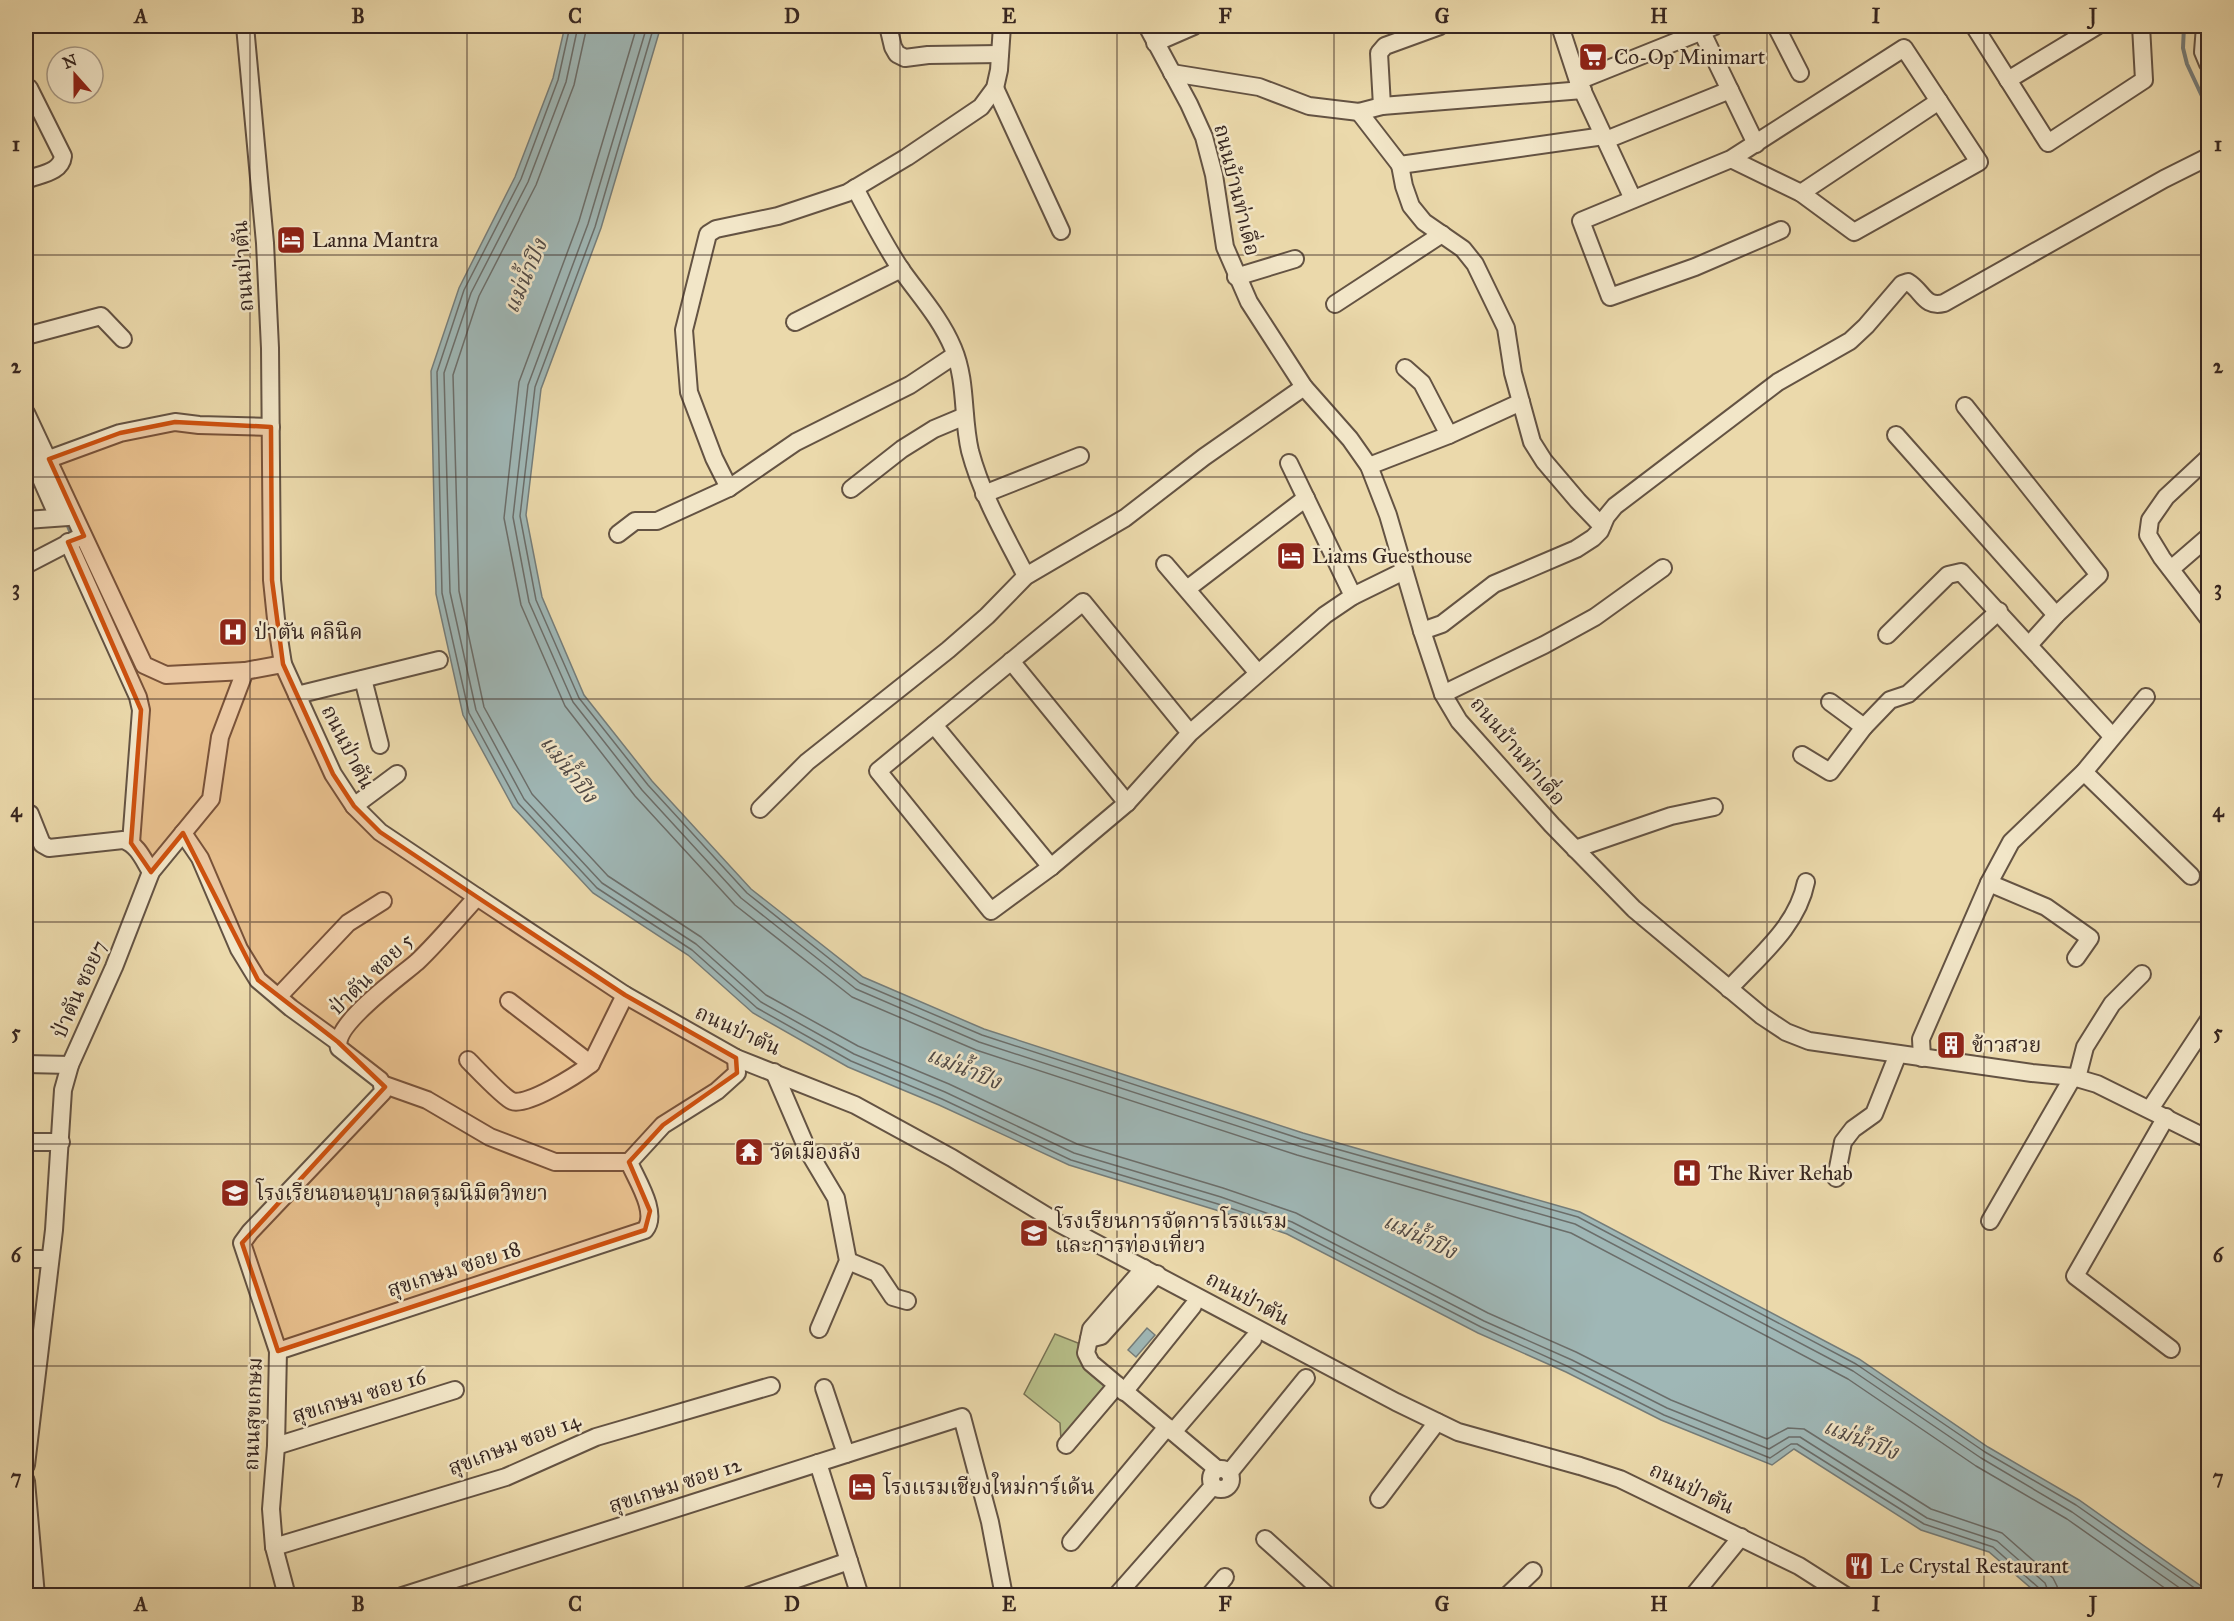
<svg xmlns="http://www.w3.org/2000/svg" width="2234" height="1621" viewBox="0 0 2234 1621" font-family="'IM FELL Great Primer','Noto Serif Thai',serif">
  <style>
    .green { fill: #b7bf89; stroke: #777254; stroke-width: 1.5 }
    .water { fill: #9fb7b6; stroke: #757d7a; stroke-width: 1.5 }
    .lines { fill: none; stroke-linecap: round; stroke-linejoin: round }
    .shore { stroke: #6b6e6b; stroke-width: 1.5 }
    .stream { stroke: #757d7a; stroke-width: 4 }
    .minor-casing { stroke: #645343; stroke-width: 20 }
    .minor { stroke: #f2e6c8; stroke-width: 16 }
    .marked { fill: #cd510f; fill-opacity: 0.2; stroke: #cd510f; stroke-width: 4.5; stroke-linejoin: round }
    .grid { fill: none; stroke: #372620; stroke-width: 1.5; stroke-opacity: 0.55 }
    .labels { text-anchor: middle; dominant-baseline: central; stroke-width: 5; stroke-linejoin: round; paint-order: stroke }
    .poi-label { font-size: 21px; fill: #372620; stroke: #f2e6c8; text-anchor: start }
    .street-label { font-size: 21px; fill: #372620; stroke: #f2e6c8 }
    .water-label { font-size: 22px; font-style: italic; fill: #514a46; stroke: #f2e6c8 }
    .neatline { fill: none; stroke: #372620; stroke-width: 2 }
    .grid-label { font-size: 20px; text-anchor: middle; font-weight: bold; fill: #372620 }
  </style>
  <rect width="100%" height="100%" fill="#ebd9ab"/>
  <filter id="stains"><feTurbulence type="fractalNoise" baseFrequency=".00333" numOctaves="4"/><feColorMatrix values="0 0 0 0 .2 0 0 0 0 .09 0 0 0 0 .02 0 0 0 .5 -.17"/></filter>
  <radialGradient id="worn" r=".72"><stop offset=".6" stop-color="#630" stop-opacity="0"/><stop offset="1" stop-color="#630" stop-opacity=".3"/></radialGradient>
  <polygon class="green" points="1055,1334 1078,1343 1081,1362 1107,1385 1061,1441 1060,1423 1024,1394"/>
  <g class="water">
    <polygon points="565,26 661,26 601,228 541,389 526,515 542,597 584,695 652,781 751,889 863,977 984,1029 1303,1133 1580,1212 1859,1359 1988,1447 2079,1500 2208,1591 2208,1595 2039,1595 1989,1552 1921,1530 1794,1449 1772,1465 1661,1420 1566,1372 1478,1333 1287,1234 1216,1210 1069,1165 939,1105 848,1067 753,1013 688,955 593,893 513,807 463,715 436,594 431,371 459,288 515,177 553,78"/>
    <polygon points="1147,1328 1155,1335 1136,1357 1128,1350"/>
  </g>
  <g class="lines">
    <g class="shore">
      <polyline points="570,26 558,80 521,179 464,290 437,372 442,593 469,713 518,803 597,888 692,950 757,1008 851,1061 942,1099 1071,1160 1218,1204 1289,1228 1481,1327 1569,1367 1664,1415 1770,1458 1791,1444 1797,1444 1924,1524 1993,1547 2040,1589 2042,1596"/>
      <polyline points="578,26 566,82 528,182 471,293 444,373 450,592 476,710 524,799 602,883 696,944 761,1002 854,1054 945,1092 1074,1153 1221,1197 1292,1222 1484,1321 1572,1360 1667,1408 1769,1449 1789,1437 1800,1437 1927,1518 1997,1541 2045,1583 2050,1596"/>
      <polyline points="587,26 574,85 536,185 479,296 453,375 459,591 484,707 532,794 608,876 701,937 766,995 858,1046 949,1084 1077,1144 1223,1188 1296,1213 1488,1313 1576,1352 1671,1400 1767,1439 1788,1428 1804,1429 1931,1509 2002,1533 2053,1578 2057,1586 2059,1596"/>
      <polyline points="637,26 579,221 519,382 504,518 521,605 565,706 635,796 735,905 852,997 976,1050 1297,1155 1571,1233 1848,1379 1976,1466 2067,1519 2176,1596"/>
      <polyline points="647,26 588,224 528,385 513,517 529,602 573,702 642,790 741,898 856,989 979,1042 1299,1146 1575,1224 1853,1371 1981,1458 2072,1512 2191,1596"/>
      <polyline points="654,26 595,227 535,387 520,516 536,600 579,698 648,785 747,893 860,983 982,1035 1301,1139 1578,1217 1856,1364 1985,1452 2076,1505 2206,1596"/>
    </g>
    <g class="stream">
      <polyline points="2184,26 2183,48 2187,64 2208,109"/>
      <polyline points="66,521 72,536"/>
    </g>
    <g class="minor-casing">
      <g id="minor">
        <polyline points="245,26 265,243 270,348 272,580 276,619 283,664 333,774 354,806 380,832 477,897 625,995 736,1058 855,1105 952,1158 1060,1224 1396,1402 1458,1432 1580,1466 1620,1479 1799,1566 1846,1596"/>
        <polyline points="888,26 893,47 897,54 905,58 928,55 1000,54"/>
        <polyline points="1147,26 1189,104 1204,137 1214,175 1225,247 1249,302 1304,387 1350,439 1369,466 1388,515 1422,631 1443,694 1459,721 1552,825 1634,909 1762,1016 1786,1032 1809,1041 2032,1073 2073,1077 2097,1084 2208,1139"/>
        <polyline points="1560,26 1578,81 1633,199"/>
        <polyline points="1699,26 1756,144"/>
        <polyline points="1776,26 1800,73"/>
        <polyline points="1974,26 2048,143 2144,80 2141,26"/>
        <polyline points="2205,26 2203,52 2208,64"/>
        <polyline points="1155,43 1194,26"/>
        <polyline points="1172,73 1259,87 1309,106 1359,112 1382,106 1583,90"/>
        <polyline points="2008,80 2097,26"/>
        <polyline points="1578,81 1715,26"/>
        <path d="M26 87 29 88 63 156C61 173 40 174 26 180"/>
        <polyline points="995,88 1061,231"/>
        <polyline points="1382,106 1379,53 1385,46 1440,26"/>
        <polyline points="1359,112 1400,165 1604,136"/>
        <polyline points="1606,140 1730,90"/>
        <polyline points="1731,159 1801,193 1854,232 1979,162 1904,48 1731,159 1581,221 1610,297 1695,267 1781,230"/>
        <polyline points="1400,165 1404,186 1411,206 1424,222 1463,249 1475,264 1506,328 1513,373 1532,442 1544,461 1578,501 1602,526"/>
        <path d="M855 188C869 215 883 242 900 268 918 294 940 317 953 348 967 381 962 417 970 451 982 496 1005 535 1026 576"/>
        <polyline points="1801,193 1939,101"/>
        <polyline points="1236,277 1295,259"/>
        <polyline points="1335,304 1442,234"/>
        <polyline points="795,322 901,269"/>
        <polyline points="26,336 101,316 123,339"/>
        <polyline points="1405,368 1422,383 1449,435"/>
        <polyline points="1965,406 2099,575 2056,615 2029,645"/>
        <polyline points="26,413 144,665 166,675 245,671"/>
        <polyline points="1896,435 2056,615"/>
        <polyline points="26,445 58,517"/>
        <polyline points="2208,458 2166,497 2150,520 2148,535 2162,558 2208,618"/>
        <polyline points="32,461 49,459 120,433 175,422 199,425 271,427"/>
        <polyline points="1289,463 1353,596"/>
        <polyline points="1369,466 1449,435 1521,402"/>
        <polyline points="729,488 714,458 689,392 684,330 708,234 716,229 778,216 847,193 907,157 981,107 995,88 999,70 1002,26"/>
        <polyline points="851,489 902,449 934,429 965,416"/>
        <polyline points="984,494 1080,456"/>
        <polyline points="26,520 68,517"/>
        <polyline points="618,534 635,521 657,521 729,488 796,442 910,385 955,355"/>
        <polyline points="68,542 138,697 141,710 131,843"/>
        <polyline points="1165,564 1258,673"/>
        <polyline points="26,565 78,538"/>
        <polyline points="2171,569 2208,537"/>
        <polyline points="1187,589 1306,498"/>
        <path d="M1422 631 1442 624 1494 584 1576 549 1593 538 1600 531 1606 517 1615 506 1778 382 1850 341 1866 326 1902 284 1908 282C1923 291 1924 308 1944 303L2164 179 2206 158"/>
        <polyline points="1887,635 1948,575 1961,572 2112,736"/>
        <polyline points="1011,661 1127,803"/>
        <polyline points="363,679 380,745"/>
        <polyline points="1443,694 1544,645 1595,617 1663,568"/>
        <polyline points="297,695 439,660"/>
        <polyline points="1830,702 1864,727"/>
        <polyline points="934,725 1051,867"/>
        <polyline points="1190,733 1083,602 878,771 991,911 1051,867 1127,803 1190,733 1325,615 1353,596 1404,571"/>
        <polyline points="1802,755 1830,772 1864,727 1890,700 1908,694 1999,611"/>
        <polyline points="2084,772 2191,876"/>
        <polyline points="354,806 397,774"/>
        <polyline points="760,809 807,762 948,650 987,616 1026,576 1125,518 1204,457 1304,387"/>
        <path d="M26 813 30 814 42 844 49 848 123 840C138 845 143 859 151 872"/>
        <polyline points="183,833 200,858 239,949 258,980 291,1008 338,1042"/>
        <polyline points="1575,849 1671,816 1714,807"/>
        <polyline points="1989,883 2046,907 2090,938 2076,958"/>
        <path d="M1729 989C1759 956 1797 927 1806 882"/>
        <polyline points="279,996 348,923 383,901"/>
        <polyline points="509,1001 591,1064 625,995"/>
        <polyline points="1922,1058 1921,1039 1989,883 2011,842 2084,772 2146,697"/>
        <path d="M468 1060C476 1068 504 1098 512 1101 527 1107 578 1074 591 1064"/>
        <polyline points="26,1064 70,1065"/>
        <polyline points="774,1072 808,1151 836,1198 848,1261 819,1329"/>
        <polyline points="2077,1078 2085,1047 2112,1004 2142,974"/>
        <polyline points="382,1084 427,1100 490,1137 555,1162 629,1162"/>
        <polyline points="2150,1109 2208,1021"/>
        <polyline points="2166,1117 2075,1276 2171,1349"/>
        <polyline points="26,1142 61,1142"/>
        <polyline points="1836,1178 1843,1142 1853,1129 1874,1114 1898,1054"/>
        <polyline points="1990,1221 2073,1077"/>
        <polyline points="26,1259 50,1259"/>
        <polyline points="848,1261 877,1273 893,1297 907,1301"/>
        <polyline points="1144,1268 1091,1329 1086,1353 1091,1363 1217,1469"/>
        <polyline points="1089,1339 1101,1336 1157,1274"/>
        <path d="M278 1351 645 1230C659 1213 636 1179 629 1162L663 1125 717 1091 737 1073 736 1058"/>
        <polyline points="824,1388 846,1454"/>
        <polyline points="1124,1392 1193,1306"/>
        <polyline points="1173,1432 1253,1339"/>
        <polyline points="1066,1445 1117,1385"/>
        <polyline points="276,1446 455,1390"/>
        <polyline points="818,1463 860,1596"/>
        <polyline points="26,1465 54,1230 63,1090 70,1065 114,967 151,872 211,799 220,737 245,671 283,664"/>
        <circle cx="1221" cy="1479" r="10"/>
        <polyline points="1229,1473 1306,1378"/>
        <polyline points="26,1481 36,1596"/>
        <polyline points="1379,1499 1437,1422"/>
        <polyline points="1265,1539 1328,1596"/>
        <polyline points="1071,1542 1167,1427"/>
        <polyline points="274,1547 506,1477 596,1437 771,1386"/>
        <path d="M287 1596 274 1547 271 1509 276 1446 278 1351 242 1243 250 1232 383 1092 382 1084 380 1080 339 1048C332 1025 401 976 417 962 438 942 457 919 477 897"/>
        <polyline points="402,1596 962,1417 990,1522 1004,1596"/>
        <polyline points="748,1596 849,1561"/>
        <polyline points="1116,1596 1213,1486"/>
        <polyline points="1209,1596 1225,1577"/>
        <polyline points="1507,1596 1533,1571"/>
        <polyline points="1693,1596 1741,1537"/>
      </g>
    </g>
    <use href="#minor" class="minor"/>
  </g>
  <path class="marked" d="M175 422 271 427 272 580 283 664 333 774 354 806 380 832 477 897 625 995 736 1058 737 1073 663 1125 629 1162 650 1211 645 1230 278 1351 242 1243 385 1087 338 1042 258 980 183 833 151 872 131 843 141 710 68 542 84 536 49 459 120 433Z"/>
  <path class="grid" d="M250 26V1596M467 26V1596M683 26V1596M900 26V1596M1117 26V1596M1334 26V1596M1551 26V1596M1767 26V1596M1984 26V1596M26 255H2208M26 477H2208M26 699H2208M26 922H2208M26 1144H2208M26 1366H2208"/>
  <defs>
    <g id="supermarket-square" transform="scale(1.5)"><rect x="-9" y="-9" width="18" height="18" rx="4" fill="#8f2418" stroke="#f2e6c8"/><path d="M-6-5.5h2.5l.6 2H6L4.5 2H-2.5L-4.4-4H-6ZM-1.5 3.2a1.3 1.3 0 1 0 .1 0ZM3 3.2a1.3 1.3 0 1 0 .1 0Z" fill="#fff"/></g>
    <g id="hotel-square" transform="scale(1.5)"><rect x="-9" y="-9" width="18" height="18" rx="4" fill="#8f2418" stroke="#f2e6c8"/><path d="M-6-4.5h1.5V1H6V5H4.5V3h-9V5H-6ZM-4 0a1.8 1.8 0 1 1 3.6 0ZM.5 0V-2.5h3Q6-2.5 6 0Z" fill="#fff"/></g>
    <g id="hospital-square" transform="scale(1.5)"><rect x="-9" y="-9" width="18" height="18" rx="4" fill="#8f2418" stroke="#f2e6c8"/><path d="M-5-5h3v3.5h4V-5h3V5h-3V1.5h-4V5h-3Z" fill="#fff"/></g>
    <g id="building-square" transform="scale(1.5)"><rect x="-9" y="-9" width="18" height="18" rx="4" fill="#8f2418" stroke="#f2e6c8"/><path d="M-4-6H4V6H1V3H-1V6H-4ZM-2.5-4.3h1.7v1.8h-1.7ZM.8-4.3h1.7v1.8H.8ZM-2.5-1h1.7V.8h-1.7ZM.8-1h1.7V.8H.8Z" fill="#fff"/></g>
    <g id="temple-square" transform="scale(1.5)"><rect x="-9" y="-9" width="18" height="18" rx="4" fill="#8f2418" stroke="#f2e6c8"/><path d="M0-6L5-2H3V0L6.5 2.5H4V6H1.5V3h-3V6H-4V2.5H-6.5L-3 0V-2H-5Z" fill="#fff"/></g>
    <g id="school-square" transform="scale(1.5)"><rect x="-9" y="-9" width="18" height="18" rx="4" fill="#8f2418" stroke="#f2e6c8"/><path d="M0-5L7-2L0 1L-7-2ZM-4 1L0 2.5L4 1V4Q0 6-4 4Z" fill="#fff"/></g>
    <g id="restaurant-square" transform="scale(1.5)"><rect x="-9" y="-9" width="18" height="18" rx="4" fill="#8f2418" stroke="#f2e6c8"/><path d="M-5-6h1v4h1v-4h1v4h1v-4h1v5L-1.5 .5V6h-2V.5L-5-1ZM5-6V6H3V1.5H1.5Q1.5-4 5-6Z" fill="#fff"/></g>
  </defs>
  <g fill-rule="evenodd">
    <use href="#supermarket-square" x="1593" y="57"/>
    <use href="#hotel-square" x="291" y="240"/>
    <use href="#hotel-square" x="1291" y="556"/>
    <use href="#hospital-square" x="233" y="632"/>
    <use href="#building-square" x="1951" y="1045"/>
    <use href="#temple-square" x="749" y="1152"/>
    <use href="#hospital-square" x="1687" y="1173"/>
    <use href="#school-square" x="235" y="1193"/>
    <use href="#school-square" x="1034" y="1233"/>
    <use href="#hotel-square" x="862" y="1487"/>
    <use href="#restaurant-square" x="1859" y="1566"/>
  </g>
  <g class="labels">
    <g class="poi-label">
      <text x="1614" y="57">Co-Op Minimart</text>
      <text x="312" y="240">Lanna Mantra</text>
      <text x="1312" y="556">Liams Guesthouse</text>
      <text x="254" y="632">ป่าตัน คลินิค</text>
      <text x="1972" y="1045">ข้าวสวย</text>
      <text x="770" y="1152">วัดเมืองลัง</text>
      <text x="1708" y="1173">The River Rehab</text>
      <text x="256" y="1193">โรงเรียนอนอนุบาลดรุฌนิมิตวิทยา</text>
      <text x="1055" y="1221">โรงเรียนการจัดการโรงแรม<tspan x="1055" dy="24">และการท่องเที่ยว</tspan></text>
      <text x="883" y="1487">โรงแรมเชียงใหม่การ์เด้น</text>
      <text x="1880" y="1566">Le Crystal Restaurant</text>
    </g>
    <g class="street-label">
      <text transform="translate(1237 190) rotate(76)">ถนนบ้านท่าเดื่อ</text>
      <text transform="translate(243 266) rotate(-94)">ถนนป่าตัน</text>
      <text transform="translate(348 747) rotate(63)">ถนนป่าตัน</text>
      <text transform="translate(1518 751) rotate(50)">ถนนบ้านท่าเดื่อ</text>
      <text transform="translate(371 974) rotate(-44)">ป่าตัน ซอย 5</text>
      <text transform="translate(79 989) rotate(-66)">ป่าตัน ซอย7</text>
      <text transform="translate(738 1030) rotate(25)">ถนนป่าตัน</text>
      <text transform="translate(454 1269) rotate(-18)">สุขเกษม ซอย 18</text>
      <text transform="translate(1248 1298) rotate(28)">ถนนป่าตัน</text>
      <text transform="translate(359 1396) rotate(-17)">สุขเกษม ซอย 16</text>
      <text transform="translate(253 1414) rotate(-88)">ถนนสุขเกษม</text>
      <text transform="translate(514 1444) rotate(-21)">สุขเกษม ซอย 14</text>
      <text transform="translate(675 1485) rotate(-18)">สุขเกษม ซอย 12</text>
      <text transform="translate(1692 1488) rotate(26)">ถนนป่าตัน</text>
    </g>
    <g class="water-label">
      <text transform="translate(525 276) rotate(-67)">แม่น้ำปิง</text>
      <text transform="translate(569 769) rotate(52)">แม่น้ำปิง</text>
      <text transform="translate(964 1068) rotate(22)">แม่น้ำปิง</text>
      <text transform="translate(1420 1236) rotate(25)">แม่น้ำปิง</text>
      <text transform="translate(1861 1439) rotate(21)">แม่น้ำปิง</text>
    </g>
  </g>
  <rect width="2234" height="1621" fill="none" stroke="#ebd9ab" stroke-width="66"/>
  <g transform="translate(75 75) rotate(339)"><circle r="28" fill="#f2e6c8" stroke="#a79985" stroke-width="1.5"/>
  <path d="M0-4.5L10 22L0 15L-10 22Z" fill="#8f2418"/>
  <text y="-9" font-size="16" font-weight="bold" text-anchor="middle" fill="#372620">N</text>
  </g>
  <rect x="33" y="33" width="2168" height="1555" class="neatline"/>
  <g class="grid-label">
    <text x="141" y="23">A</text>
    <text x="358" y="23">B</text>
    <text x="575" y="23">C</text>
    <text x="792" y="23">D</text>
    <text x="1009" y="23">E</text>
    <text x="1225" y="23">F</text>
    <text x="1442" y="23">G</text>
    <text x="1659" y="23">H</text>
    <text x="1876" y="23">I</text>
    <text x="2093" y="23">J</text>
    <text x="16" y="151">1</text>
    <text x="2218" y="151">1</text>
    <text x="16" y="373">2</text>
    <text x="2218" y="373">2</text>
    <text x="16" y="595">3</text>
    <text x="2218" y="595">3</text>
    <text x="16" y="817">4</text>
    <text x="2218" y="817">4</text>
    <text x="16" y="1039">5</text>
    <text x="2218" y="1039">5</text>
    <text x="16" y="1262">6</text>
    <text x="2218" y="1262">6</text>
    <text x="16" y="1484">7</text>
    <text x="2218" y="1484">7</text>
    <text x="141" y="1611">A</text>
    <text x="358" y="1611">B</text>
    <text x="575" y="1611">C</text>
    <text x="792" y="1611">D</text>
    <text x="1009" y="1611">E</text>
    <text x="1225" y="1611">F</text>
    <text x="1442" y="1611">G</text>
    <text x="1659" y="1611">H</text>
    <text x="1876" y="1611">I</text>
    <text x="2093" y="1611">J</text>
  </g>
  <rect width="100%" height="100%" filter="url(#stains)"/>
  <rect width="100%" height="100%" fill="url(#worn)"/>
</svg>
